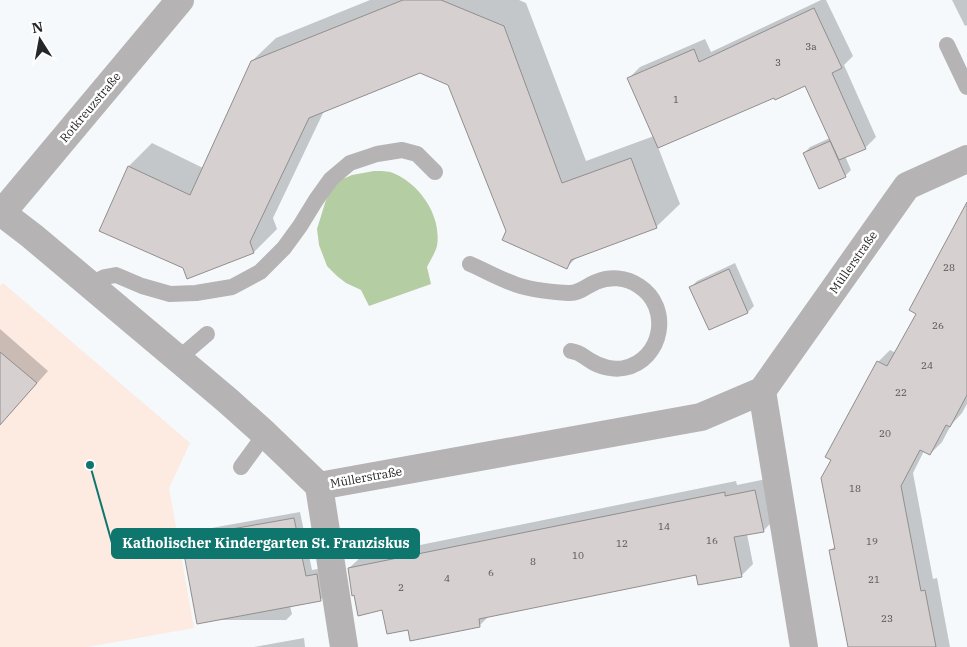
<svg xmlns="http://www.w3.org/2000/svg" width="967" height="647" viewBox="0 0 967 647" font-family="'IBM Plex Serif',serif">
  <style>
    .education { fill: #fdeae1 }
    .green { fill: #b5cda2 }
    .shadow { fill: #0003 }
    .building { fill: #d6d1d0; stroke: #938e8e }
    .lines { fill: none; stroke-linecap: round; stroke-linejoin: round }
    .service { stroke: #b5b3b3; stroke-width: 16 }
    .minor { stroke: #b5b3b3; stroke-width: 28 }
    .labels { text-anchor: middle; dominant-baseline: central; stroke-width: 5; stroke-linejoin: round; paint-order: stroke }
    .number-label { font-size: 10px; fill: #525252 }
    .street-label { font-size: 12px; fill: #262728; stroke: #fff }
    .leader { fill: none; stroke: #0f766e; stroke-width: 2 }
    .callout-dot { fill: #0f766e; stroke: #fff; stroke-width: 2 }
    .callout { fill: #0f766e; stroke: #0f766e; stroke-width: 2 }
    .callout-label { font-size: 14px; text-anchor: middle; font-weight: bold; fill: #fff }
  </style>
  <rect width="100%" height="100%" fill="#f5f9fc"/>
  <polygon class="education" points="3,283 190,443 169,488 194,628 88,647 0,647 0,286"/>
  <path class="green" d="M374 171C380 171 388 171 393 173 420 184 442 216 437 246 435 253 430 261 427 267L431 284 369 306 361 290 346 283 337 276 327 266 319 245 317 229 325 203 330 191 338 181 352 175Z"/>
  <g class="shadow">
    <polygon points="370,0 519,0 526,3 586,161 654,136 629,78 640,67 705,39 711,52 821,0 826,0 853,56 844,65 876,137 865,148 845,156 851,170 845,176 804,153 810,147 830,138 805,84 775,96 658,147 680,204 656,227 578,256 567,267 508,231 449,84 420,72 324,111 273,218 277,229 254,252 184,267 129,166 152,143 203,168 252,61 276,38"/>
    <polygon points="952,0 967,0 967,25 965,26"/>
    <polygon points="967,225 967,404 962,413 951,425 942,442 930,454 924,451 913,473 933,579 937,578 950,647 849,647 830,551 836,545 878,362 890,350 896,353"/>
    <polygon points="735,263 754,306 748,312 691,287 697,281"/>
    <polygon points="0,329 48,371 0,425"/>
    <polygon points="767,479 775,519 763,531 747,534 753,564 741,576 697,574 489,616 479,626 409,629 383,609 349,568 361,557 736,481 737,485"/>
    <polygon points="300,512 312,570 323,568 327,594 320,600 290,606 292,614 286,620 197,620 182,539 189,532"/>
    <polygon points="304,638 305,647 254,647"/>
  </g>
  <g class="building">
    <polygon points="403,0 441,0 504,26 562,183 631,158 657,228 571,260 567,269 502,240 506,231 448,85 420,73 309,118 250,242 254,253 187,279 183,268 99,231 128,166 190,195 251,61"/>
    <polygon points="814,8 842,68 832,73 866,149 839,160 805,86 775,100 774,98 658,148 627,78 694,49 699,62"/>
    <polygon points="830,141 846,177 819,189 803,153"/>
    <polygon points="967,202 967,395 950,427 946,425 930,455 920,450 901,486 921,591 925,590 936,647 848,647 829,550 835,549 821,478 831,460 825,457 877,361 887,366 916,314 909,310"/>
    <polygon points="729,269 748,313 709,330 689,287"/>
    <polygon points="0,352 37,383 0,425"/>
    <polygon points="755,490 764,532 734,537 742,577 698,585 696,575 479,619 480,627 410,641 408,630 387,634 382,610 358,616 354,595 352,596 348,568 725,492 725,496"/>
    <polygon points="294,518 306,576 317,574 321,601 197,624 181,538"/>
  </g>
  <g class="lines">
    <g class="service">
      <polyline points="947,45 967,87"/>
      <path d="M470 264C484 270 498 278 512 283 526 289 552 292 568 293 579 294 586 286 596 282 610 276 626 277 639 286 672 307 663 360 624 368 613 370 600 367 591 361 582 356 582 353 571 351"/>
      <polyline points="89,285 105,277 116,275 142,286 170,294 196,293 232,287 260,272 284,248 300,226 316,200 331,179 350,163 377,154 402,150 417,154 435,172"/>
      <polyline points="178,359 207,334"/>
      <polyline points="241,467 265,434"/>
    </g>
    <g class="minor">
      <polyline points="2,213 32,236 227,400 265,434 319,486"/>
      <polyline points="0,215 180,0"/>
      <polyline points="762,391 804,647"/>
      <polyline points="319,486 701,417 762,391 907,186 967,159"/>
      <polyline points="319,486 344,647"/>
    </g>
  </g>
  <g class="labels">
    <g class="number-label">
      <text x="811" y="46">3a</text>
      <text x="778" y="62">3</text>
      <text x="676" y="99">1</text>
      <text x="949" y="267">28</text>
      <text x="938" y="325">26</text>
      <text x="927" y="365">24</text>
      <text x="901" y="392">22</text>
      <text x="885" y="433">20</text>
      <text x="855" y="488">18</text>
      <text x="664" y="526">14</text>
      <text x="712" y="540">16</text>
      <text x="872" y="541">19</text>
      <text x="622" y="543">12</text>
      <text x="578" y="555">10</text>
      <text x="533" y="561">8</text>
      <text x="491" y="572">6</text>
      <text x="447" y="578">4</text>
      <text x="874" y="579">21</text>
      <text x="401" y="587">2</text>
      <text x="887" y="618">23</text>
    </g>
    <g class="street-label">
      <text transform="translate(90 107) rotate(-50)">Rotkreuzstraße</text>
      <text transform="translate(853 262) rotate(-55)">Müllerstraße</text>
      <text transform="translate(366 477) rotate(-10)">Müllerstraße</text>
    </g>
  </g>
  <path class="leader" d="M90 465L112 543"/>
  <circle class="callout-dot" cx="90" cy="465" r="5"/>
  <rect class="callout" x="112" y="529" width="307" height="29" rx="5"/>
  <g class="callout-label">
    <text x="266" y="548">Katholischer Kindergarten St. Franziskus</text>
  </g>
  <g transform="translate(40 40) rotate(349)" stroke="#ffffff" stroke-width="4" paint-order="stroke">
  <path d="M0-4L9 19L0 12L-9 19Z" fill="#262728"/>
  <text y="-8" font-size="14" font-weight="bold" text-anchor="middle" fill="#262728">N</text>
  </g>
</svg>
